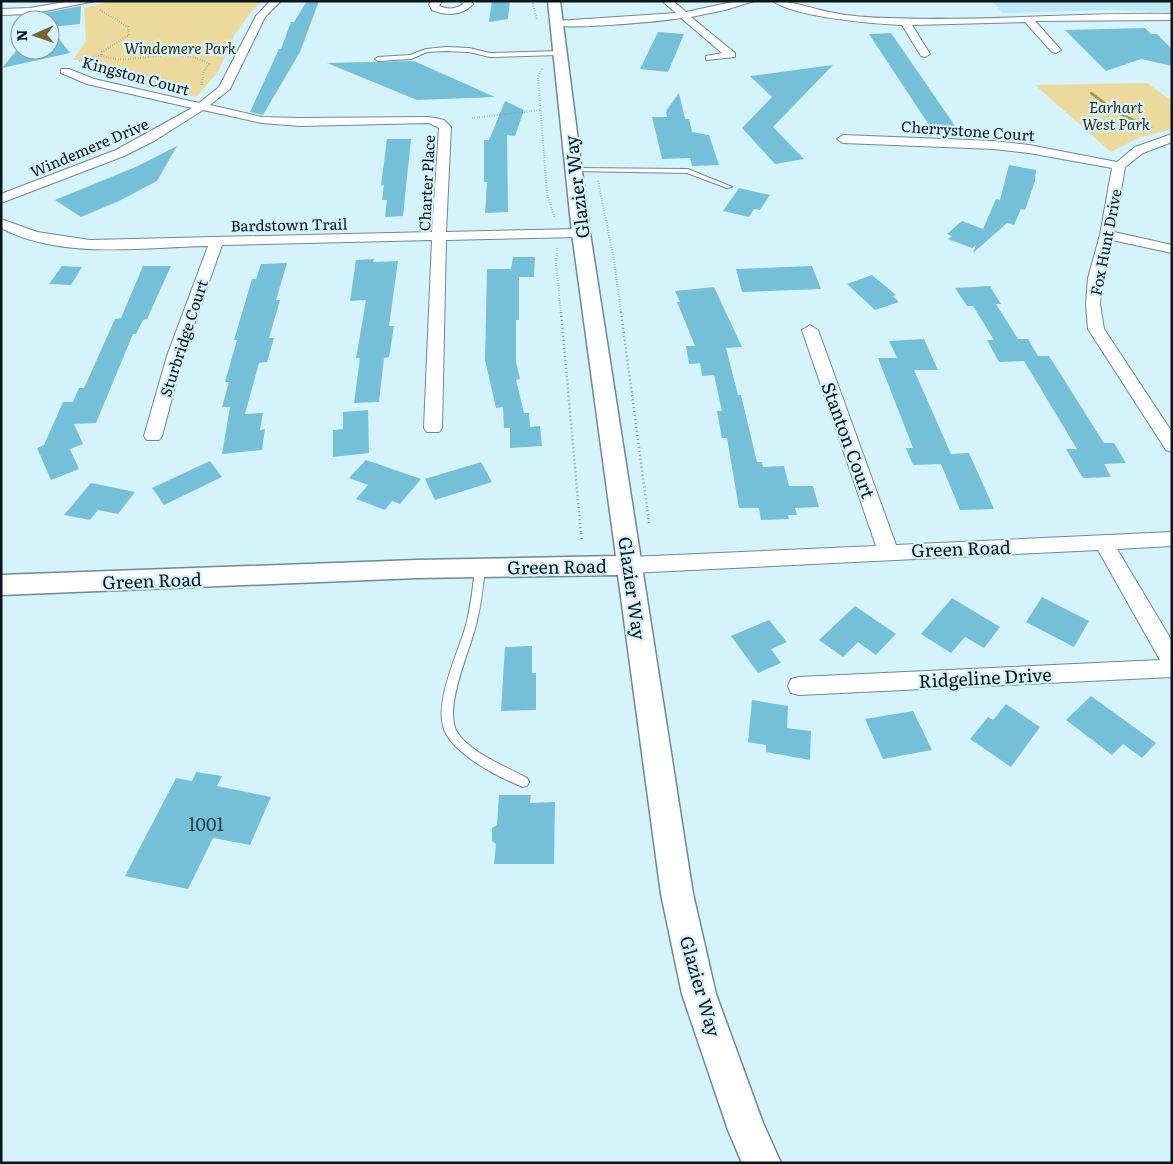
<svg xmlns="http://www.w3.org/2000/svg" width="1173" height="1164" viewBox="0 0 1173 1164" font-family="Literata,serif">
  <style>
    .built { fill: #bee6f3 }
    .green { fill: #ecda9d }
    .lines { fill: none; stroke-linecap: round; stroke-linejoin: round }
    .stream { fill: #a49357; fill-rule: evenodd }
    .building { fill: #75c0d9 }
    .service-casing { stroke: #6d8992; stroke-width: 2 }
    .minor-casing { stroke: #6d8992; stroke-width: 2 }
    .tertiary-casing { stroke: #6d8992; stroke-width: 3 }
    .path-far2 { stroke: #7d939b; stroke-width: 2; stroke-dasharray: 0.5 2; stroke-linecap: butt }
    .path-far1 { stroke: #7d939b; stroke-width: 2.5; stroke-dasharray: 1 3; stroke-linecap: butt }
    .path { stroke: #7d939b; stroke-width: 3; stroke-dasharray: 1 4; stroke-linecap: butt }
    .service { fill: #fff; fill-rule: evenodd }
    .minor { fill: #fff; fill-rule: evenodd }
    .tertiary { fill: #fff; fill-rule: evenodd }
    .labels { text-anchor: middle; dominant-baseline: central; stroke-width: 4.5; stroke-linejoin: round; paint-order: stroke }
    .far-park-label { font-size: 15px; font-style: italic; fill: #352d11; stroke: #d4f3fd }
    .far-street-label { font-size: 15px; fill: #0a1519; stroke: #d4f3fd }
    .street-label { font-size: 18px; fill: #0a1519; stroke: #d4f3fd }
    .near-number-label { font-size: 18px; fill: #254049 }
  </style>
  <rect width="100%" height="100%" fill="#d4f3fd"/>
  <polygon class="built" points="992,1 1172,1 1172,12 1102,10 1003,13"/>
  <g class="green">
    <polygon points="111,1 263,1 250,13 234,36 218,72 196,97 97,74 94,70 95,67 85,60 73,60 86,41 84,8"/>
    <polygon points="1147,83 1172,101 1172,129 1138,138 1111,152 1035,85"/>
  </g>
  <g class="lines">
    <polygon class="stream" points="1090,92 1092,92 1117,111 1153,128 1150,129 1115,113 1090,94"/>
  </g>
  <g class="building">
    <polygon points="307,1 319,1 300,52 263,115 250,112 279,49 281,49 291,22 294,22"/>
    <polygon points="492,1 510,1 508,19 489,22"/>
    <polygon points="81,6 80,24 50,27 70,53 2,68 20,46 20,50 50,50 50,20 41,20 38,14"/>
    <polygon points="1145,28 1151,34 1157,34 1172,49 1172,66 1141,59 1106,71 1065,30"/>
    <polygon points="658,32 684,34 668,72 640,69"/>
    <polygon points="891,33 920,75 955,126 929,125 869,34"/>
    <polygon points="414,61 495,97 417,100 327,63"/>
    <polygon points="833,65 773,127 804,159 775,164 742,128 772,97 750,76"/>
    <polygon points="679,93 685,119 689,119 692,132 709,135 719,165 692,166 690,158 662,159 652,117 667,117 666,111"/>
    <polygon points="505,101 524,110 515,136 507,135 508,212 485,213 487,182 484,182 484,140 489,140"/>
    <polygon points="387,139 411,139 403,216 385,217 387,200 382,200 384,185 381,186"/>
    <polygon points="177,146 157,181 119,201 81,217 55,200 138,166"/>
    <polygon points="1009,165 1036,170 1035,181 1025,210 1021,209 1014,225 1007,223 973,253 976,245 972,248 948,239 952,236 947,234 962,221 983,229 996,199 1000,200"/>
    <polygon points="739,188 770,195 760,210 754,209 749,217 723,211"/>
    <polygon points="513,257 535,257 534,277 519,277 519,320 516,320 516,362 520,379 516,380 524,413 529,413 530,427 540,426 542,446 510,448 510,428 504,428 503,407 496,408 485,360 487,269 511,269"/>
    <polygon points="374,259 373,262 398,261 389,326 394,326 389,357 384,358 379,402 354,403 360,358 356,358 357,353 366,300 350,301 356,260"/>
    <polygon points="287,263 276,300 280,300 269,338 274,338 267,362 259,363 245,414 263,413 260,430 265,429 262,450 222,454 230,407 222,407 229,382 225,382 237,340 234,340 252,279 256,279 261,264"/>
    <polygon points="62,266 82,267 71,285 49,284"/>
    <polygon points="143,266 171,266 147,319 143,320 136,334 133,334 96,423 74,424 83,444 70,449 79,469 51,480 37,448 44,445 63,402 73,402 79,388 84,388 115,319 121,318"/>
    <polygon points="812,266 821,289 742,292 736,269"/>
    <polygon points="872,275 896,295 893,296 899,302 875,310 847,284"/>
    <polygon points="990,286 1001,304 996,304 1018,339 1028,339 1038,356 1049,356 1104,443 1114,443 1126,463 1104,464 1111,477 1083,478 1066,449 1077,449 1024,361 999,362 987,340 994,340 973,306 967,306 955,288"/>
    <polygon points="714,287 742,347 726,348 738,395 741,395 757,462 762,462 763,467 784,466 789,486 813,486 819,507 795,508 797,515 788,515 789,519 761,520 759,508 739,508 727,438 722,438 717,411 722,411 714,375 702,376 700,363 689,364 686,346 695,346 677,302 680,302 675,291"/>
    <polygon points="924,339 938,370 914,370 951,454 969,453 994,509 960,510 941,464 913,465 906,448 913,448 878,358 897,358 889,341"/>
    <polygon points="368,410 369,453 333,457 333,430 343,429 343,412"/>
    <polygon points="366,460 421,479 400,504 392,501 385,510 356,499 368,485 349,478"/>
    <polygon points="210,461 222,477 164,505 152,488"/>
    <polygon points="481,462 492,482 435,500 425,479"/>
    <polygon points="91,483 135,492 118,514 98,510 90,520 64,515"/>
    <polygon points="1042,597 1089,621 1074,647 1026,622"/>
    <polygon points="952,598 1000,627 984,648 965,637 951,653 921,634"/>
    <polygon points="855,606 896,634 876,655 858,642 843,657 819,640"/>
    <polygon points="769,620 787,642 771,649 781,663 758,673 731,636"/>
    <polygon points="532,646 532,673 536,673 536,710 501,711 505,647"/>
    <polygon points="1091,696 1156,743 1142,758 1123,744 1112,755 1066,720"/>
    <polygon points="752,700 788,706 787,728 811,731 810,760 766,752 766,745 748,742"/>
    <polygon points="1006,704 1040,727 1011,767 970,739 988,717 993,720"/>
    <polygon points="913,711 932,750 883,759 865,719"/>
    <polygon points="196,772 222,776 217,786 271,797 250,845 213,838 188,889 125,876 176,778 192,781"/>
    <polygon points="499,795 531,795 530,803 555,802 554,864 494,864 496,844 492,841 492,828 497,825"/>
  </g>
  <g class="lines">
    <g class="service-casing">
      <g id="service">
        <polygon points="446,47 469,48 490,53 560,51 563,53 560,55 490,57 469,52 446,51 427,52 411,59 378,61 375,59 378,57 410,55 426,49"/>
        <polygon points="572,168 688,169 732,187 727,188 687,173 574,171 572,170"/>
        <path d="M480 564 485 568C483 587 481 606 476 625 470 650 443 709 457 732 469 752 507 767 527 778L529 782 527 786 523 787C499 778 449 752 443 726 436 698 458 653 466 625 471 606 473 587 475 568Z"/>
      </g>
    </g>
    <g class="minor-casing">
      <g id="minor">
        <polygon points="71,1 95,1 30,14 1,15 1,9 30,8"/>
        <path d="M270 1H281L265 17 230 89 210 105 262 117 300 118 429 117 444 120 451 127 446 232 581 229 588 233 581 237 446 240 442 428 439 432H427L424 428 432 240 222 245 183 356 162 436 159 440H147L144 436 167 356 208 246C142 247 62 260 1 228V219L37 232 90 240 432 232 439 128 429 123 300 126 262 123 203 110 154 141 124 156 1 203V194L116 150 192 108 87 84 61 73V69H69L94 79 199 103 219 87 256 16Z"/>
        <path d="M442 1 439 6C448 10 456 9 463 4L461 1H471L473 4C462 16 446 16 432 10L429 4 431 1Z"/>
        <path d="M662 1H673L686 12 737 1H754L725 10 691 17 735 53V57L706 60V56L722 53 681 18C664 21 561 31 552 24L557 21 676 13Z"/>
        <path d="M773 1C793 1 810 8 829 12 849 16 870 18 890 18 984 22 1078 12 1172 14V20L1035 21 1061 50 1056 53 1052 52 1025 22 912 25 930 54 925 57 921 56 902 25C874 24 794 17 773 1Z"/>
        <polygon points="1172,134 1172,142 1143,153 1125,167 1114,232 1172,245 1172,253 1112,240 1102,278 1100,304 1104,329 1172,432 1172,452 1166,450 1088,329 1086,304 1088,278 1100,235 1112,168 1029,153 994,149 843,143 837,139 843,135 994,141 1029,145 1117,162 1135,147"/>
        <polygon points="810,325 818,330 896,545 1172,532 1172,546 1117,549 1172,641 1172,677 799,695 791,693 788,686 791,679 799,677 1160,660 1098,550 630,573 623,570 620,565 623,560 630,557 876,546 802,330"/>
      </g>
    </g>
    <g class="tertiary-casing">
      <polygon id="tertiary" points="548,1 560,1 590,233 693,894 716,994 763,1123 781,1163 742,1163 728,1130 682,994 661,894 618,575 417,578 1,595 1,575 417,560 616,556 572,233"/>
    </g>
    <g class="path-far2">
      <polyline points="532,1 537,20"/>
      <path d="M100 10 128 27 129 35 102 52V55C126 69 174 42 209 64L203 73 202 85"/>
      <polyline points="79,61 102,55"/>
      <polyline points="542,69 538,76 547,194 555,219"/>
      <polyline points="472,118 541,110"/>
      <polyline points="598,181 614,260 621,313"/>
      <polyline points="557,248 556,264 561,313"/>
    </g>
    <g class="path-far1">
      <polyline points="561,312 581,534"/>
      <polyline points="621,312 649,523"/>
    </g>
    <polyline class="path" points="581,533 582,541"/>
    <use href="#service" class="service"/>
    <use href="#minor" class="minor"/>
    <use href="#tertiary" class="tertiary"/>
  </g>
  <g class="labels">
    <g class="far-park-label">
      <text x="180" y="47">Windemere Park</text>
      <text x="1116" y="106">Earhart<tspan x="1116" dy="17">West Park</tspan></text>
    </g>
    <g class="far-street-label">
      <text transform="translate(136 75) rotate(15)">Kingston Court</text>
      <text transform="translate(968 130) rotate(4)">Cherrystone Court</text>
      <text transform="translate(89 147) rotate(-23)">Windemere Drive</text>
      <text transform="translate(426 183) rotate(-87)">Charter Place</text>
      <text transform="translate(289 224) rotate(-1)">Bardstown Trail</text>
      <text transform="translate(1105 242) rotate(-79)">Fox Hunt Drive</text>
      <text transform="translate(183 338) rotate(-72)">Sturbridge Court</text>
    </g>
    <g class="street-label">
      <text transform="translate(576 187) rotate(-97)">Glazier Way</text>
      <text transform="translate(849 440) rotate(70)">Stanton Court</text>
      <text transform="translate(961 548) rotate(-2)">Green Road</text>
      <text transform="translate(557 566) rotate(-1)">Green Road</text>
      <text transform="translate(152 580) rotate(-2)">Green Road</text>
      <text transform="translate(633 588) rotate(82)">Glazier Way</text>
      <text transform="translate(985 677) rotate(-3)">Ridgeline Drive</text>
      <text transform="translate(701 986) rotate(74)">Glazier Way</text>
    </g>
    <g class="near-number-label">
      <text x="206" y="823">1001</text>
    </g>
  </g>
  <rect width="1173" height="1164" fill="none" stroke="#0a1519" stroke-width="5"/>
  <g transform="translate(35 35) rotate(268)"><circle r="24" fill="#d4f3fd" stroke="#839aa2"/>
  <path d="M0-4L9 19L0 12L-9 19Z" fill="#736532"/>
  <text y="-8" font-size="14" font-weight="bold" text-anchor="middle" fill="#0a1519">N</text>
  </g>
</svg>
